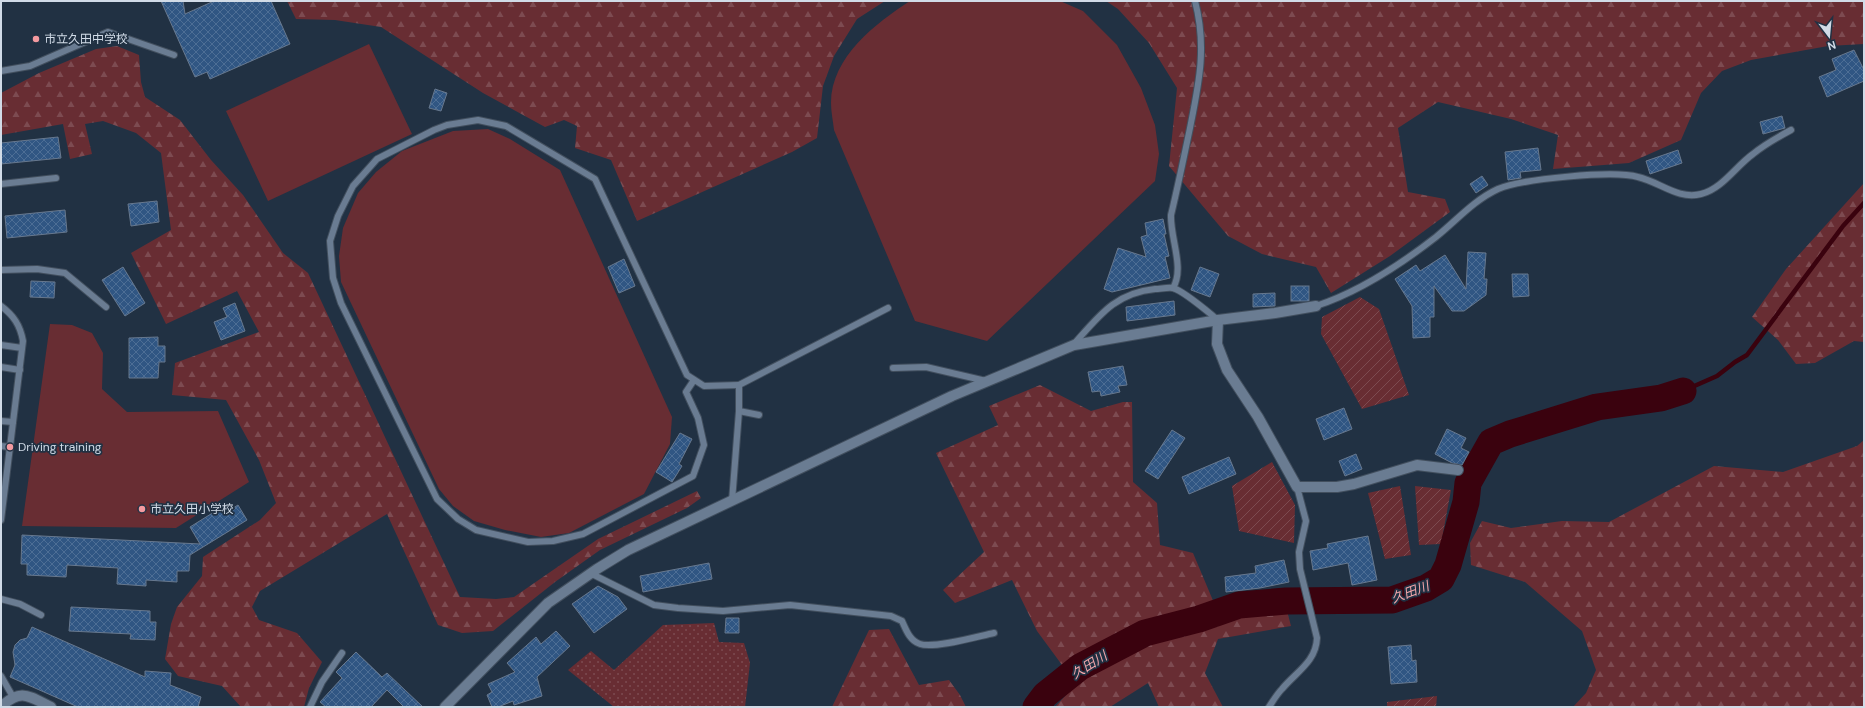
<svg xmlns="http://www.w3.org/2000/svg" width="1865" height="708" viewBox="0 0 1865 708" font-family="'DM Sans','Noto Sans JP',sans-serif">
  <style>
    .grass { fill: url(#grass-dots) }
    .forest { fill: url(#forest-firs) }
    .park { fill: #682d33 }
    .garden { fill: url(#garden-furrows) }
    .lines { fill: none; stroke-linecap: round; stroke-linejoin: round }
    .stream { stroke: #3a020e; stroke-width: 4.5 }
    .river { stroke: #3a020e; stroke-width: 27 }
    .building { fill: url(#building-cross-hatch); stroke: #67788e }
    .lane-casing { stroke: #424f5e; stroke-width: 8 }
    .street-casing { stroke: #424f5e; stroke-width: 12 }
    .secondary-casing { stroke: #424f5e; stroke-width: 12 }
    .lane { stroke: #6a7c92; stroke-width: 6 }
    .street { stroke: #6a7c92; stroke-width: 10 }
    .secondary { stroke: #6a7c92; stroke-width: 10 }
    .poi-dot { fill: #f49aa0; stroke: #213143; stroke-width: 1.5 }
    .labels { text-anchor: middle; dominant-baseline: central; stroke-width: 3.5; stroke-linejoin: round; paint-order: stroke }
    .poi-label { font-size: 12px; fill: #d1dbe7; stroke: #213143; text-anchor: start }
    .water-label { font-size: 13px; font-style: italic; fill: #f6a8ac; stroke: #213143 }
  </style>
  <defs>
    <pattern id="grass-dots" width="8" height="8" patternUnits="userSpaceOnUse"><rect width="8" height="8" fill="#682d33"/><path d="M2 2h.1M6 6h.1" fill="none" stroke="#7d4b51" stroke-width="1.8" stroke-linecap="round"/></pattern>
    <pattern id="forest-firs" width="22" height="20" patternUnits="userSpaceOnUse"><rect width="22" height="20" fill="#682d33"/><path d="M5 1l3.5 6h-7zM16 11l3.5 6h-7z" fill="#7d4b51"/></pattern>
    <pattern id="garden-furrows" width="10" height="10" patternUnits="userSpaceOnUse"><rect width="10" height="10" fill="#682d33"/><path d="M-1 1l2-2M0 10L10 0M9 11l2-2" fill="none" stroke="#7d4b51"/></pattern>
    <pattern id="building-cross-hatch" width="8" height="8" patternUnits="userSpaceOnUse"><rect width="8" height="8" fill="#305683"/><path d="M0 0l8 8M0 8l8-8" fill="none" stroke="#4d6e95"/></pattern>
  </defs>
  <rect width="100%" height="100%" fill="#213143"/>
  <polygon class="grass" points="714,623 719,642 744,643 750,663 745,707 614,707 568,670 591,651 614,670 663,625"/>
  <g class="forest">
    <polygon points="287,1 885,1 857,19 834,56 823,86 817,138 792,152 637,221 611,160 575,148 577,126 564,120 545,127 483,93 381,27 335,20 296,19"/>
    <polygon points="1106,1 1864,1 1864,44 1828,46 1751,60 1722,71 1701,93 1681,140 1629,163 1553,169 1558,135 1511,119 1438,102 1398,128 1408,192 1445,199 1450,212 1390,256 1331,293 1316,267 1262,254 1228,236 1169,166 1177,88 1149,43 1118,9"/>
    <polygon points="117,46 139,55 141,82 145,97 180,120 211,160 243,195 283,253 308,273 460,597 496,599 514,597 598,539 697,491 701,498 687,508 600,550 555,582 493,631 462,633 438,625 387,514 260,591 252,607 259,620 297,633 322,662 309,688 304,707 241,707 222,686 178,676 165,659 171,624 177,607 202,576 203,557 260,520 276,503 259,460 226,400 172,395 175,363 259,332 237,291 166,324 131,253 171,230 161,153 136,133 103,121 85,124 92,154 70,159 63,124 1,135 1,93 39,73 96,49"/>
    <polygon points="1864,183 1864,342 1854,341 1815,363 1796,364 1778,340 1752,317 1786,269"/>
    <polygon points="1040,385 1091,411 1123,402 1132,402 1133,482 1157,503 1160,545 1193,553 1222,622 1286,607 1291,626 1218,639 1205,673 1223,707 1159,707 1148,683 1110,707 1055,707 1076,684 1037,631 1012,580 955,603 943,590 984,552 936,453 998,425 989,406"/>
    <polygon points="1864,440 1864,707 1573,707 1586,693 1596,670 1582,631 1525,582 1471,565 1470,543 1482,521 1511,528 1562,521 1609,522 1714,466 1783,472 1857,446"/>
    <polygon points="889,629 919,685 949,680 960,695 966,707 832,707 869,630"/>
  </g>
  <g class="park">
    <path d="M910 1H1060L1083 11 1117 45 1141 88 1155 125 1159 154 1155 181 987 341 915 321 834 130C833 121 831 112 831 103 831 57 876 23 910 1Z"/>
    <polygon points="369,44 412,134 268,201 226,111"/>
    <polygon points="488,129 510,139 560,170 672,417 670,444 644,494 569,533 541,537 505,530 474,521 453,506 439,489 341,282 339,256 343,228 358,193 376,172 402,151 453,131"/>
    <polygon points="50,324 72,325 92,333 103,353 102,389 127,412 218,411 249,482 176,528 22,526"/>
  </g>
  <g class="garden">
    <polygon points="1360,297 1379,309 1409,395 1362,409 1321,334 1322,317"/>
    <polygon points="1272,462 1295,505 1294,543 1239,531 1232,486"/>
    <polygon points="1400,486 1411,555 1385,559 1368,493"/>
    <polygon points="1415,486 1451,490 1441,544 1419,545"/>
    <polygon points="1437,696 1436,707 1387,707 1387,702"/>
  </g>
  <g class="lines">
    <polyline class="stream" points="1683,391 1717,376 1735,362 1747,355 1843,226 1864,203"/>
    <polyline class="river" points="1036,707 1045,695 1080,667 1145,633 1199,619 1239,605 1286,601 1392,600 1426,588 1441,579 1448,565 1466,502 1468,483 1491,442 1510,434 1597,407 1661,398 1683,391"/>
  </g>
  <g class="building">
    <polygon points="161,1 183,1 185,14 214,1 271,1 290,44 210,79 207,72 195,77"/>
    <polygon points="1854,50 1864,70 1864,81 1827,97 1819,77 1836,70 1832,59"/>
    <polygon points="435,89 447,93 441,111 429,108"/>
    <polygon points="1782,116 1785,128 1763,134 1760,122"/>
    <polygon points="58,137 61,158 1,164 1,143"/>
    <polygon points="1538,148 1541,170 1520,172 1521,178 1508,180 1505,152"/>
    <polygon points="1678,150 1682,163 1650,174 1646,161"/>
    <polygon points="1482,176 1488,185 1476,193 1470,184"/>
    <polygon points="157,201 159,222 131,226 128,204"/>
    <polygon points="65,210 67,232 7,238 5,216"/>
    <polygon points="1163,219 1166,234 1164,234 1169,256 1165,257 1170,278 1112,292 1104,289 1118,248 1146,257 1141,237 1147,235 1145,223"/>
    <polygon points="1468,252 1486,253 1484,279 1487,279 1486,295 1464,311 1452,311 1434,286 1434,317 1430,317 1430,337 1413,338 1412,306 1395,279 1416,265 1420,271 1445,255 1466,289"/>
    <polygon points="624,259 635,286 619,293 608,267"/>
    <polygon points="123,267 145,303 125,316 102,280"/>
    <polygon points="1200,267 1219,274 1210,297 1191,290"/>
    <polygon points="1512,274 1528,274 1529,296 1513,297"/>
    <polygon points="31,281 55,282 54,298 30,297"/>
    <rect x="1291" y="286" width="18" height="15"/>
    <polygon points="1275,293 1275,306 1253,307 1253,294"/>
    <polygon points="1174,301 1175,315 1127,321 1126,307"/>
    <polygon points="235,303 245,331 221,340 214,322 227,317 223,308"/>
    <polygon points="158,337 158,346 165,346 165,362 159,362 158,378 129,378 129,338"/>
    <polygon points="1123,366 1127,385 1118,386 1120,392 1101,396 1100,391 1092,392 1088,372"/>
    <polygon points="1344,408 1352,429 1324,440 1316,419"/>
    <polygon points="1447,429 1466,438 1461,448 1469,452 1462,465 1452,463 1435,454"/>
    <polygon points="1172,430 1185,438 1158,479 1145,471"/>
    <polygon points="680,433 692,439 679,464 682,466 672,482 656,472"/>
    <polygon points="1356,454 1362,469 1345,476 1339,461"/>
    <polygon points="1229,457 1236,474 1189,494 1182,477"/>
    <polygon points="227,504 230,510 238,505 247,520 190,555 189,571 177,571 177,582 146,580 146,586 117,584 118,568 67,565 66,577 27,575 27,564 21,564 22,535 200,544 190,527"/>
    <polygon points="1368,536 1377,580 1352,585 1348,563 1313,570 1310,551 1328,548 1327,544"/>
    <polygon points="1284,560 1289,582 1260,588 1226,592 1225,577 1256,573 1255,566"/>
    <polygon points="709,563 712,579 643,592 640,576"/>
    <polygon points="598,586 618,597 627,609 594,633 572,604"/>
    <polygon points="71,607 150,611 150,622 156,622 155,640 130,639 131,634 69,631"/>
    <polygon points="726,618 739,618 739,633 725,633"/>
    <polygon points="32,627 145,677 145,671 171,673 170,685 201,697 198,707 78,707 10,677 15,665 13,652 15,645 20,640 27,638"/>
    <polygon points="556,631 570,646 537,677 542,696 514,705 513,701 498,707 492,707 487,695 492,692 488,684 515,672 507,663 536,637 541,644"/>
    <polygon points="1411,645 1412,661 1416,660 1417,682 1391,684 1388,647"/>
    <polygon points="356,652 382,677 387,673 423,707 404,707 387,690 371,707 326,707 320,702 342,678 336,672"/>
  </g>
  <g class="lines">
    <g class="lane-casing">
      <g id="lane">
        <polyline points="1,71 30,66 108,32 174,55"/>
        <polyline points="1,184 56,178"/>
        <polyline points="1,270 37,269 65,273 106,307"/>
        <path d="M1173 288C1185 268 1170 238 1171 215 1178 186 1184 157 1190 128 1199 83 1207 47 1195 1"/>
        <path d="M1 306C14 316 20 325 23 341L1 520"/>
        <path d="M1316 306C1359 292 1400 265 1436 237 1456 221 1474 200 1498 189 1522 179 1613 170 1638 177 1660 182 1678 200 1701 194 1722 189 1736 166 1753 154 1765 144 1778 137 1791 130"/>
        <path d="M1074 344C1099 316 1115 293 1155 289 1160 289 1168 287 1173 288 1184 291 1208 312 1218 320"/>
        <polyline points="1,345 22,348"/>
        <polyline points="1,367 20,370"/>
        <polyline points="893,368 926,367 986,381"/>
        <polyline points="694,380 686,392 698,418 704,445 693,476 583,534 553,541 528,542 476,530 458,519 437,499 341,303 333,278 330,241 338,216 353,186 377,159 434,130 447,125 478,120 506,126 595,179 687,375 704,386 739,385"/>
        <polyline points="739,411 759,415"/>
        <polyline points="1,421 13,422"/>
        <polyline points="1,446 10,447"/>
        <polyline points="732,501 739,411 739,385 888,308"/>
        <path d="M590 573 654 605 678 608 723 611 790 605 891 616 902 621C906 630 910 641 920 644 934 649 979 636 994 633"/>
        <polyline points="1,599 20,604 41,615"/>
        <polyline points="1,676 13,697"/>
        <polyline points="310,707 322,682 342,653"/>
        <path d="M1269 707C1273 701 1277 694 1282 689 1296 672 1316 662 1317 638L1300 569 1299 552 1306 521 1297 487"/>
      </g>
    </g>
    <g class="street-casing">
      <g id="street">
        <polyline points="1316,306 1275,313 1218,320 1217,344 1227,370 1258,417 1297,487 1337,487 1354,484 1417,465 1458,470"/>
        <path d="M1 707C21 687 30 697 51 707"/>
      </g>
    </g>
    <g class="secondary-casing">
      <polyline id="secondary" points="445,707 548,603 597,569 628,550 952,396 1074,345 1218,320"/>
    </g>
    <use href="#lane" class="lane"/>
    <use href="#street" class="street"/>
    <use href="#secondary" class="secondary"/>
  </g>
  <g class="poi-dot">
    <circle cx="36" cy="39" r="4"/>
    <circle cx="10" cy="447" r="4"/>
    <circle cx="142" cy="509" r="4"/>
  </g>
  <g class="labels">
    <g class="poi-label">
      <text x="44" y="39">市立久田中学校</text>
      <text x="18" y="447">Driving training</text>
      <text x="150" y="509">市立久田小学校</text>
    </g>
    <g class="water-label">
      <text transform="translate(1410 592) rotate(-20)">久田川</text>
      <text transform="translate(1089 665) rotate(-32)">久田川</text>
    </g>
  </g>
  <rect width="1865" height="708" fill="none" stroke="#d1dbe7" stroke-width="4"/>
  <g transform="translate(1829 36) rotate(164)" stroke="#213143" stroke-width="3" paint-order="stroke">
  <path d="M0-3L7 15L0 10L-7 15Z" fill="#d1dbe7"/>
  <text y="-6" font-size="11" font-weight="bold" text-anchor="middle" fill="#d1dbe7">N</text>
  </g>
</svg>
